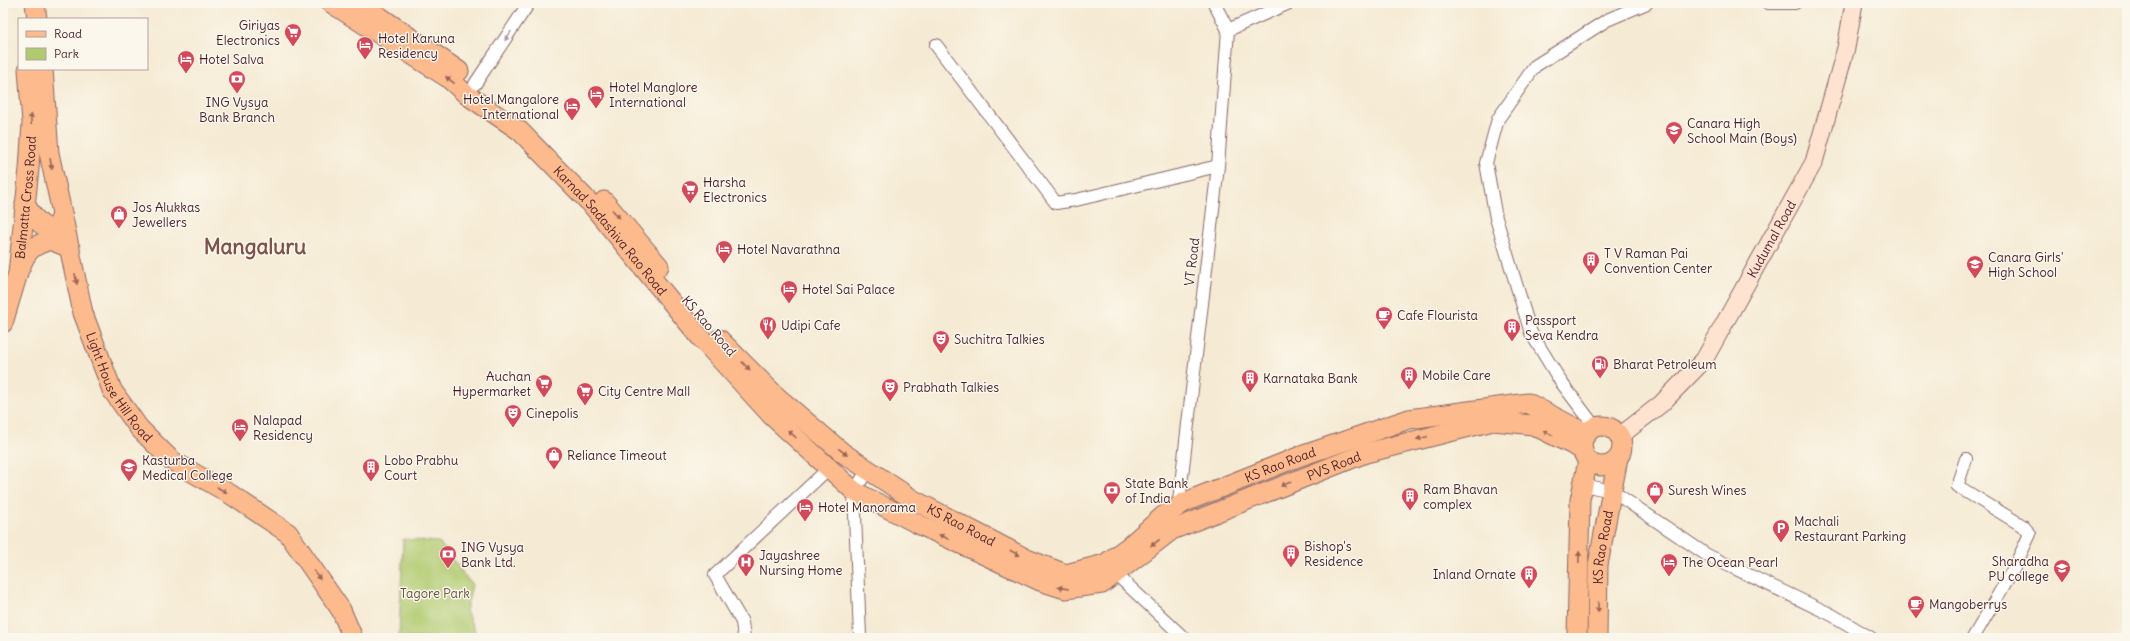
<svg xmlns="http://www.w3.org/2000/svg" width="2130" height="641" viewBox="0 0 2130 641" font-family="Delius,sans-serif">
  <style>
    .green { fill: #b0ca70; stroke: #7d744e }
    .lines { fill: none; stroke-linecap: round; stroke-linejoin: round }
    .street-casing { stroke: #866666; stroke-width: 14 }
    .secondary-casing { stroke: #866666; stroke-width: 19 }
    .primary-casing { stroke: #866666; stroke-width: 21 }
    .street { stroke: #fff; stroke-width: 12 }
    .secondary { stroke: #fee3d1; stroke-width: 17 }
    .primary { stroke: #fcba8d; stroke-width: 19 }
    .oneway { fill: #ae9aa0 }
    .oneway2 { fill: #9a6557 }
    .labels { text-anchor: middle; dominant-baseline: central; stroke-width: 3; stroke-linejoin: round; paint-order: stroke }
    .poi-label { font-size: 13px; fill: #4a1f2b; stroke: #fbf7ec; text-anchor: start }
    .street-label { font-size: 13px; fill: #4a1f2b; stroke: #fbf7ec }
    .park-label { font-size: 13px; fill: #695240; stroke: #fbf7ec }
    .town-label { font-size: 21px; font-weight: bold; fill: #80534a; stroke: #fbf7ec }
  </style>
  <rect width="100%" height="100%" fill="#fbf7ec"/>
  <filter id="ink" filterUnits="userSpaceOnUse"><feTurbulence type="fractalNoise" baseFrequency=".025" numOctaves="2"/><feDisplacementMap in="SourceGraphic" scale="8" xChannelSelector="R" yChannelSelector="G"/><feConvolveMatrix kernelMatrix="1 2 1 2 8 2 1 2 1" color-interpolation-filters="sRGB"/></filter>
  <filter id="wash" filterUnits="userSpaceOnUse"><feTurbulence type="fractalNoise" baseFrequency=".012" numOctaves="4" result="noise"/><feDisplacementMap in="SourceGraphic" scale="16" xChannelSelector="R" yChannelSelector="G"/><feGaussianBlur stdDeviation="0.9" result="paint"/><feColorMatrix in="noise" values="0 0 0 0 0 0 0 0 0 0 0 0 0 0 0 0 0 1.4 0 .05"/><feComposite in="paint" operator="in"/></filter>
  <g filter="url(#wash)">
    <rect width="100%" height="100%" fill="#f5ead3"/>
    <polygon class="green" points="403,539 439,542 472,585 466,611 478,638 399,638"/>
  </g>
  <g filter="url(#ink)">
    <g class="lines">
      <g class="street-casing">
        <g id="street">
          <polyline points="1768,3 1795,3"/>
          <polyline points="1228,30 1289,3"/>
          <polyline points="936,45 1056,203 1076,200 1218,166"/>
          <polyline points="475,84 529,3"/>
          <polyline points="1595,427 1561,382 1531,333 1496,218 1486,163 1498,119 1535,66 1607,20 1647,3"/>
          <polyline points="1966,459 1957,486 2023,526 2030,534 2014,568 1973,638"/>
          <polyline points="1583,485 1612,491 1707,555 1832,615 1871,638"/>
          <polyline points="1178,510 1218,166 1228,30 1214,3"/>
          <polyline points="1116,574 1184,638"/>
          <polyline points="744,638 742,622 715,575 829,468"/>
          <polyline points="859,638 860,636 854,491 868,470"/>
        </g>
      </g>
      <g class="secondary-casing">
        <g id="secondary">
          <path id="s1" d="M1620 436 1661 404 1704 360 1814 162 1846 48 1854 3"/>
        </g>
      </g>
      <g class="primary-casing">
        <g id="primary">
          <polyline points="35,3 37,19"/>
          <path id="s2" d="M331 3 448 78 467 95 520 131 592 205 700 337 772 416 854 491 918 524 1040 581 1065 589 1102 584 1172 530 1366 453 1493 421 1533 425 1583 450"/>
          <polyline points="360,3 459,71"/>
          <polyline points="604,201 659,266"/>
          <path d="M25 203C32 219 56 245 62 213L49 153 43 69"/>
          <path id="s3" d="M62 213 83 313 112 390 139 428 171 460 230 494 288 533 341 610 353 638"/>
          <path d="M20 268C27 250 32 246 50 240L70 248"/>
          <path id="s4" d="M3 323 18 273 29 169 32 123 28 69"/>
          <path id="s5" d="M719 339 776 396 843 453 912 499 1027 559 1066 574 1105 564 1128 547 1163 516 1185 502 1298 457 1409 419 1528 403 1587 434"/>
          <circle cx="1602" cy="446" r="20"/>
          <polyline points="1577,638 1580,500 1588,460"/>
          <path id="s6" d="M1597 638 1598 565 1618 458"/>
        </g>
      </g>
      <use href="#street" class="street"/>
      <use href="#secondary" class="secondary"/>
      <use href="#primary" class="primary"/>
    </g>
    <defs><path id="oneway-solid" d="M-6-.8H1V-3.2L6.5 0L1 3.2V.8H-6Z"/></defs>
    <use class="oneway" href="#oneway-solid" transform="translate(508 36) rotate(124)"/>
    <g class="oneway2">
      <use href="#oneway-solid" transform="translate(450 80) rotate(-142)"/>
      <use href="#oneway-solid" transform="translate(31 119) rotate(-93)"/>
      <use href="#oneway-solid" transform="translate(51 164) rotate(80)"/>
      <use href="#oneway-solid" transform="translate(616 214) rotate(48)"/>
      <use href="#oneway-solid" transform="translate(76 279) rotate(79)"/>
      <use href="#oneway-solid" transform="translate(746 366) rotate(45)"/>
      <use href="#oneway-solid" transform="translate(1548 433) rotate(-153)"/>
      <use href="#oneway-solid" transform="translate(792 434) rotate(-138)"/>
      <use href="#oneway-solid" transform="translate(1422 438) rotate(166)"/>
      <use href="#oneway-solid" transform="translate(843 452) rotate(38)"/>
      <use href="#oneway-solid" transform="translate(1286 484) rotate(158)"/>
      <use href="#oneway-solid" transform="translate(222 490) rotate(30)"/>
      <use href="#oneway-solid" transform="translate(944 537) rotate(-155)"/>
      <use href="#oneway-solid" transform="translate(1155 543) rotate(142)"/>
      <use href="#oneway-solid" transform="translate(1015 553) rotate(28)"/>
      <use href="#oneway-solid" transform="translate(1579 557) rotate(-89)"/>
      <use href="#oneway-solid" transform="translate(317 575) rotate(55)"/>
      <use href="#oneway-solid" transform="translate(1063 588) rotate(-171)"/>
      <use href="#oneway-solid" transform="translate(1598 607) rotate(91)"/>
    </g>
  </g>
  <defs>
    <g id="supermarket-pin" transform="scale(0.9)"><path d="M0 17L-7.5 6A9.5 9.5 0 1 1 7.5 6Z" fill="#d1495b" stroke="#fbf7ec"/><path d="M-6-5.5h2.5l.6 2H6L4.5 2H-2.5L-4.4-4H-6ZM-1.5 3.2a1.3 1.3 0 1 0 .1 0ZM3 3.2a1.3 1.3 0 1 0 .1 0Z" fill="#fff"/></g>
    <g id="hotel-pin" transform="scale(0.9)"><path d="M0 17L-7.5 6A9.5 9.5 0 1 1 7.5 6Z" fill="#d1495b" stroke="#fbf7ec"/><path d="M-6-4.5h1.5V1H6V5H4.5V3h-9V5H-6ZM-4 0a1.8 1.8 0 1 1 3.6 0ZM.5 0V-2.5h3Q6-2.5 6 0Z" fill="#fff"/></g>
    <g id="bank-pin" transform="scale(0.9)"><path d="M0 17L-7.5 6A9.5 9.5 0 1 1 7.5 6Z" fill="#d1495b" stroke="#fbf7ec"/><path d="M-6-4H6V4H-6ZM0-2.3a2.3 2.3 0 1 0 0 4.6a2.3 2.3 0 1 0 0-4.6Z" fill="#fff"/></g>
    <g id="school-pin" transform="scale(0.9)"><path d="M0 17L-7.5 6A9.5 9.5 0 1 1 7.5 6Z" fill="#d1495b" stroke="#fbf7ec"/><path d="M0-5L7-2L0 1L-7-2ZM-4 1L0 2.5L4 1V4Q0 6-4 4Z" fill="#fff"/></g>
    <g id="shop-pin" transform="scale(0.9)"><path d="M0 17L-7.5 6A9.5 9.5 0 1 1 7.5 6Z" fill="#d1495b" stroke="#fbf7ec"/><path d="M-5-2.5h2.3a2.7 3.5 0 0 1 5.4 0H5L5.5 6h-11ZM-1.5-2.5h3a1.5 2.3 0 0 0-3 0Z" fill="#fff"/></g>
    <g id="building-pin" transform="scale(0.9)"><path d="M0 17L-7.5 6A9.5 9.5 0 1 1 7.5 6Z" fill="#d1495b" stroke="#fbf7ec"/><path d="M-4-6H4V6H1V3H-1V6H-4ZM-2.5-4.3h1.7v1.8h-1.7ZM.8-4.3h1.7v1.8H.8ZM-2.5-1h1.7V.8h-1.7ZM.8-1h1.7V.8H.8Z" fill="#fff"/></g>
    <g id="cafe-pin" transform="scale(0.9)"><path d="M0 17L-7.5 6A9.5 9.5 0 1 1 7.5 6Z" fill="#d1495b" stroke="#fbf7ec"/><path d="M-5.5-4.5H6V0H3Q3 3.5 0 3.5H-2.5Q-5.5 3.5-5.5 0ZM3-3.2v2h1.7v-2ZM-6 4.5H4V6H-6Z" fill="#fff"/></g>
    <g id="restaurant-pin" transform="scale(0.9)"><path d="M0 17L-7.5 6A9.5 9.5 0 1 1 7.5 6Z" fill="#d1495b" stroke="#fbf7ec"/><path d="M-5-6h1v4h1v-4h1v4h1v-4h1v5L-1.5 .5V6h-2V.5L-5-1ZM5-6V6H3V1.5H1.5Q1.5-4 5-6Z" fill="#fff"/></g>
    <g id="theatre-pin" transform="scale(0.9)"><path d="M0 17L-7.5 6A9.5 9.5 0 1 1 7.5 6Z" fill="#d1495b" stroke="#fbf7ec"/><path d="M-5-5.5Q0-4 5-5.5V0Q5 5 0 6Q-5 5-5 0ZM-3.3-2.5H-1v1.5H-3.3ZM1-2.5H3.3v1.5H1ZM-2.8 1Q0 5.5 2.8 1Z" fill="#fff"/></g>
    <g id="fuel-pin" transform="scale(0.9)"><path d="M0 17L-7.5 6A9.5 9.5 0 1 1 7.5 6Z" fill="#d1495b" stroke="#fbf7ec"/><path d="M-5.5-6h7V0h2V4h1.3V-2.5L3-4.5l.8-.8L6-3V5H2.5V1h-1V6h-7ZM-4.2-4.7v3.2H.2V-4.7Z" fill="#fff"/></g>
    <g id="university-pin" transform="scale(0.9)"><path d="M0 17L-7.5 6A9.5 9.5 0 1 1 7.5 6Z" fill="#d1495b" stroke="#fbf7ec"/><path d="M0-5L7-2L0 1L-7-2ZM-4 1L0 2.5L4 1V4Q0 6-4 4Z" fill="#fff"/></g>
    <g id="parking-pin" transform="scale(0.9)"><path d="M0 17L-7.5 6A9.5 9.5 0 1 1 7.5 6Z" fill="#d1495b" stroke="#fbf7ec"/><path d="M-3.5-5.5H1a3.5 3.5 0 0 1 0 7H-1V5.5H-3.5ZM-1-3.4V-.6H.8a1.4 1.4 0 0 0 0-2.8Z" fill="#fff"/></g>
    <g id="hospital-pin" transform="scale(0.9)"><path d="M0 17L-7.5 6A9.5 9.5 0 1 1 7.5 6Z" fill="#d1495b" stroke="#fbf7ec"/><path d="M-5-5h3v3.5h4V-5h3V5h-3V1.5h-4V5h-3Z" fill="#fff"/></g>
  </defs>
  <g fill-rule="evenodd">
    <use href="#supermarket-pin" x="293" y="32"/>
    <use href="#hotel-pin" x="365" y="45"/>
    <use href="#hotel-pin" x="186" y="59"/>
    <use href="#bank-pin" x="237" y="79"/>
    <use href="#hotel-pin" x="596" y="94"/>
    <use href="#hotel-pin" x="572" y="106"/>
    <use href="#school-pin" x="1674" y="130"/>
    <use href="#supermarket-pin" x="690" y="189"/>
    <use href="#shop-pin" x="119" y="214"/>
    <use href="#hotel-pin" x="724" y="249"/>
    <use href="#building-pin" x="1591" y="260"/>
    <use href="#school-pin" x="1975" y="264"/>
    <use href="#hotel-pin" x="789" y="289"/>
    <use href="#cafe-pin" x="1384" y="315"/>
    <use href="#restaurant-pin" x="768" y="325"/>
    <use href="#building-pin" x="1512" y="327"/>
    <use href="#theatre-pin" x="941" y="339"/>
    <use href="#fuel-pin" x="1600" y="364"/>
    <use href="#building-pin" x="1409" y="375"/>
    <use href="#building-pin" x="1250" y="378"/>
    <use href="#supermarket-pin" x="544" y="383"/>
    <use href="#theatre-pin" x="890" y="387"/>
    <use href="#supermarket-pin" x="585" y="391"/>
    <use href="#theatre-pin" x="513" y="413"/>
    <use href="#hotel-pin" x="240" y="427"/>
    <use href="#shop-pin" x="554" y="455"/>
    <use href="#university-pin" x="129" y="467"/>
    <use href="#building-pin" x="371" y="467"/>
    <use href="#bank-pin" x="1112" y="490"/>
    <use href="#shop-pin" x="1655" y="490"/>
    <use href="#building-pin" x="1410" y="496"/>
    <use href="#hotel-pin" x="805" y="507"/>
    <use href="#parking-pin" x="1781" y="528"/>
    <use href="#building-pin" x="1291" y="553"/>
    <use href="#bank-pin" x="448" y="554"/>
    <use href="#hospital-pin" x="746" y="562"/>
    <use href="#hotel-pin" x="1669" y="562"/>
    <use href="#university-pin" x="2062" y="568"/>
    <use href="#building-pin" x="1529" y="574"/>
    <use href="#cafe-pin" x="1916" y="604"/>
  </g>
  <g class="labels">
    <g class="poi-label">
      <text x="280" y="25" text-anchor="end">Giriyas<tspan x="280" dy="15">Electronics</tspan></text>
      <text x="378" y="38">Hotel Karuna<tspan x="378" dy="15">Residency</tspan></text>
      <text x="199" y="59">Hotel Salva</text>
      <text x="609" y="87">Hotel Manglore<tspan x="609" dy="15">International</tspan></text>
      <text x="559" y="99" text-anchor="end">Hotel Mangalore<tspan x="559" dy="15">International</tspan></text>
      <text x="237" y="102" text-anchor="middle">ING Vysya<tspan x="237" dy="15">Bank Branch</tspan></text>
      <text x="1687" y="123">Canara High<tspan x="1687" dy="15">School Main (Boys)</tspan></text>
      <text x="703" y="182">Harsha<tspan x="703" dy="15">Electronics</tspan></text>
      <text x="132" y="207">Jos Alukkas<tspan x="132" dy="15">Jewellers</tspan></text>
      <text x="737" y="249">Hotel Navarathna</text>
      <text x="1604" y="253">T V Raman Pai<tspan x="1604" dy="15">Convention Center</tspan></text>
      <text x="1988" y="257">Canara Girls'<tspan x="1988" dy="15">High School</tspan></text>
      <text x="802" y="289">Hotel Sai Palace</text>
      <text x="1397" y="315">Cafe Flourista</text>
      <text x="1525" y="320">Passport<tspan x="1525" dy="15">Seva Kendra</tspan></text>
      <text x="781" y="325">Udipi Cafe</text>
      <text x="954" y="339">Suchitra Talkies</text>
      <text x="1613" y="364">Bharat Petroleum</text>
      <text x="1422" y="375">Mobile Care</text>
      <text x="531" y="376" text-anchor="end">Auchan<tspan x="531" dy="15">Hypermarket</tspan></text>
      <text x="1263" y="378">Karnataka Bank</text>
      <text x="903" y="387">Prabhath Talkies</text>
      <text x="598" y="391">City Centre Mall</text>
      <text x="526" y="413">Cinepolis</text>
      <text x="253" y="420">Nalapad<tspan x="253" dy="15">Residency</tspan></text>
      <text x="567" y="455">Reliance Timeout</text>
      <text x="142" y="460">Kasturba<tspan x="142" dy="15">Medical College</tspan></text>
      <text x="384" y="460">Lobo Prabhu<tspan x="384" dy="15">Court</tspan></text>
      <text x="1125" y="483">State Bank<tspan x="1125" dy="15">of India</tspan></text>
      <text x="1423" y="489">Ram Bhavan<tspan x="1423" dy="15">complex</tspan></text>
      <text x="1668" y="490">Suresh Wines</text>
      <text x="818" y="507">Hotel Manorama</text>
      <text x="1794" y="521">Machali<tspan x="1794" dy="15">Restaurant Parking</tspan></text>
      <text x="1304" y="546">Bishop's<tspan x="1304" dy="15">Residence</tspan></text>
      <text x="461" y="547">ING Vysya<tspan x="461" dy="15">Bank Ltd.</tspan></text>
      <text x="759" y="555">Jayashree<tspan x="759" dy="15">Nursing Home</tspan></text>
      <text x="2049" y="561" text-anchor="end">Sharadha<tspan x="2049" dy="15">PU college</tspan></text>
      <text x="1682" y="562">The Ocean Pearl</text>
      <text x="1516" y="574" text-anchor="end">Inland Ornate</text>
      <text x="1929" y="604">Mangoberrys</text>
    </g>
    <g class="street-label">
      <text stroke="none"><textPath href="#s4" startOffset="128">Balmatta Cross Road</textPath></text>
      <text stroke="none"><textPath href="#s2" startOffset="363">Karnad Sadashiva Rao Road</textPath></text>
      <text stroke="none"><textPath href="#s1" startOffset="252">Kudumal Road</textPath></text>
      <text transform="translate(1192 262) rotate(-83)">VT Road</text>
      <text transform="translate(709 326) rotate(49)">KS Rao Road</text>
      <text stroke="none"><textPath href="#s3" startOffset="185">Light House Hill Road</textPath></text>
      <text stroke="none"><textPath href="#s5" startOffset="667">KS Rao Road</textPath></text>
      <text stroke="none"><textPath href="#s2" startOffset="1253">PVS Road</textPath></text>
      <text stroke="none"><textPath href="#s5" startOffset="307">KS Rao Road</textPath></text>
      <text stroke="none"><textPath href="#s6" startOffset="91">KS Rao Road</textPath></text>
    </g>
    <g class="park-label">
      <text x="435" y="593">Tagore Park</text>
    </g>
    <g class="town-label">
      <text x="255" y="246">Mangaluru</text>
    </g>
  </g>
  <rect width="2130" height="641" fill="none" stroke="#fbf7ec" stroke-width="16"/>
  <rect x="18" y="18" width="130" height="52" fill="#fbf7ec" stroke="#b4a19f"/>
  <rect x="26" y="31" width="20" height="6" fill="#fcba8d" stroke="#b4a19f"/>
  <text x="54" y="38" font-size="12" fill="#4a1f2b">Road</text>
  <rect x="26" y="48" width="20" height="12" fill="#b0ca70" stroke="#b4a19f"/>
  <text x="54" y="58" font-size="12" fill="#4a1f2b">Park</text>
</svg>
